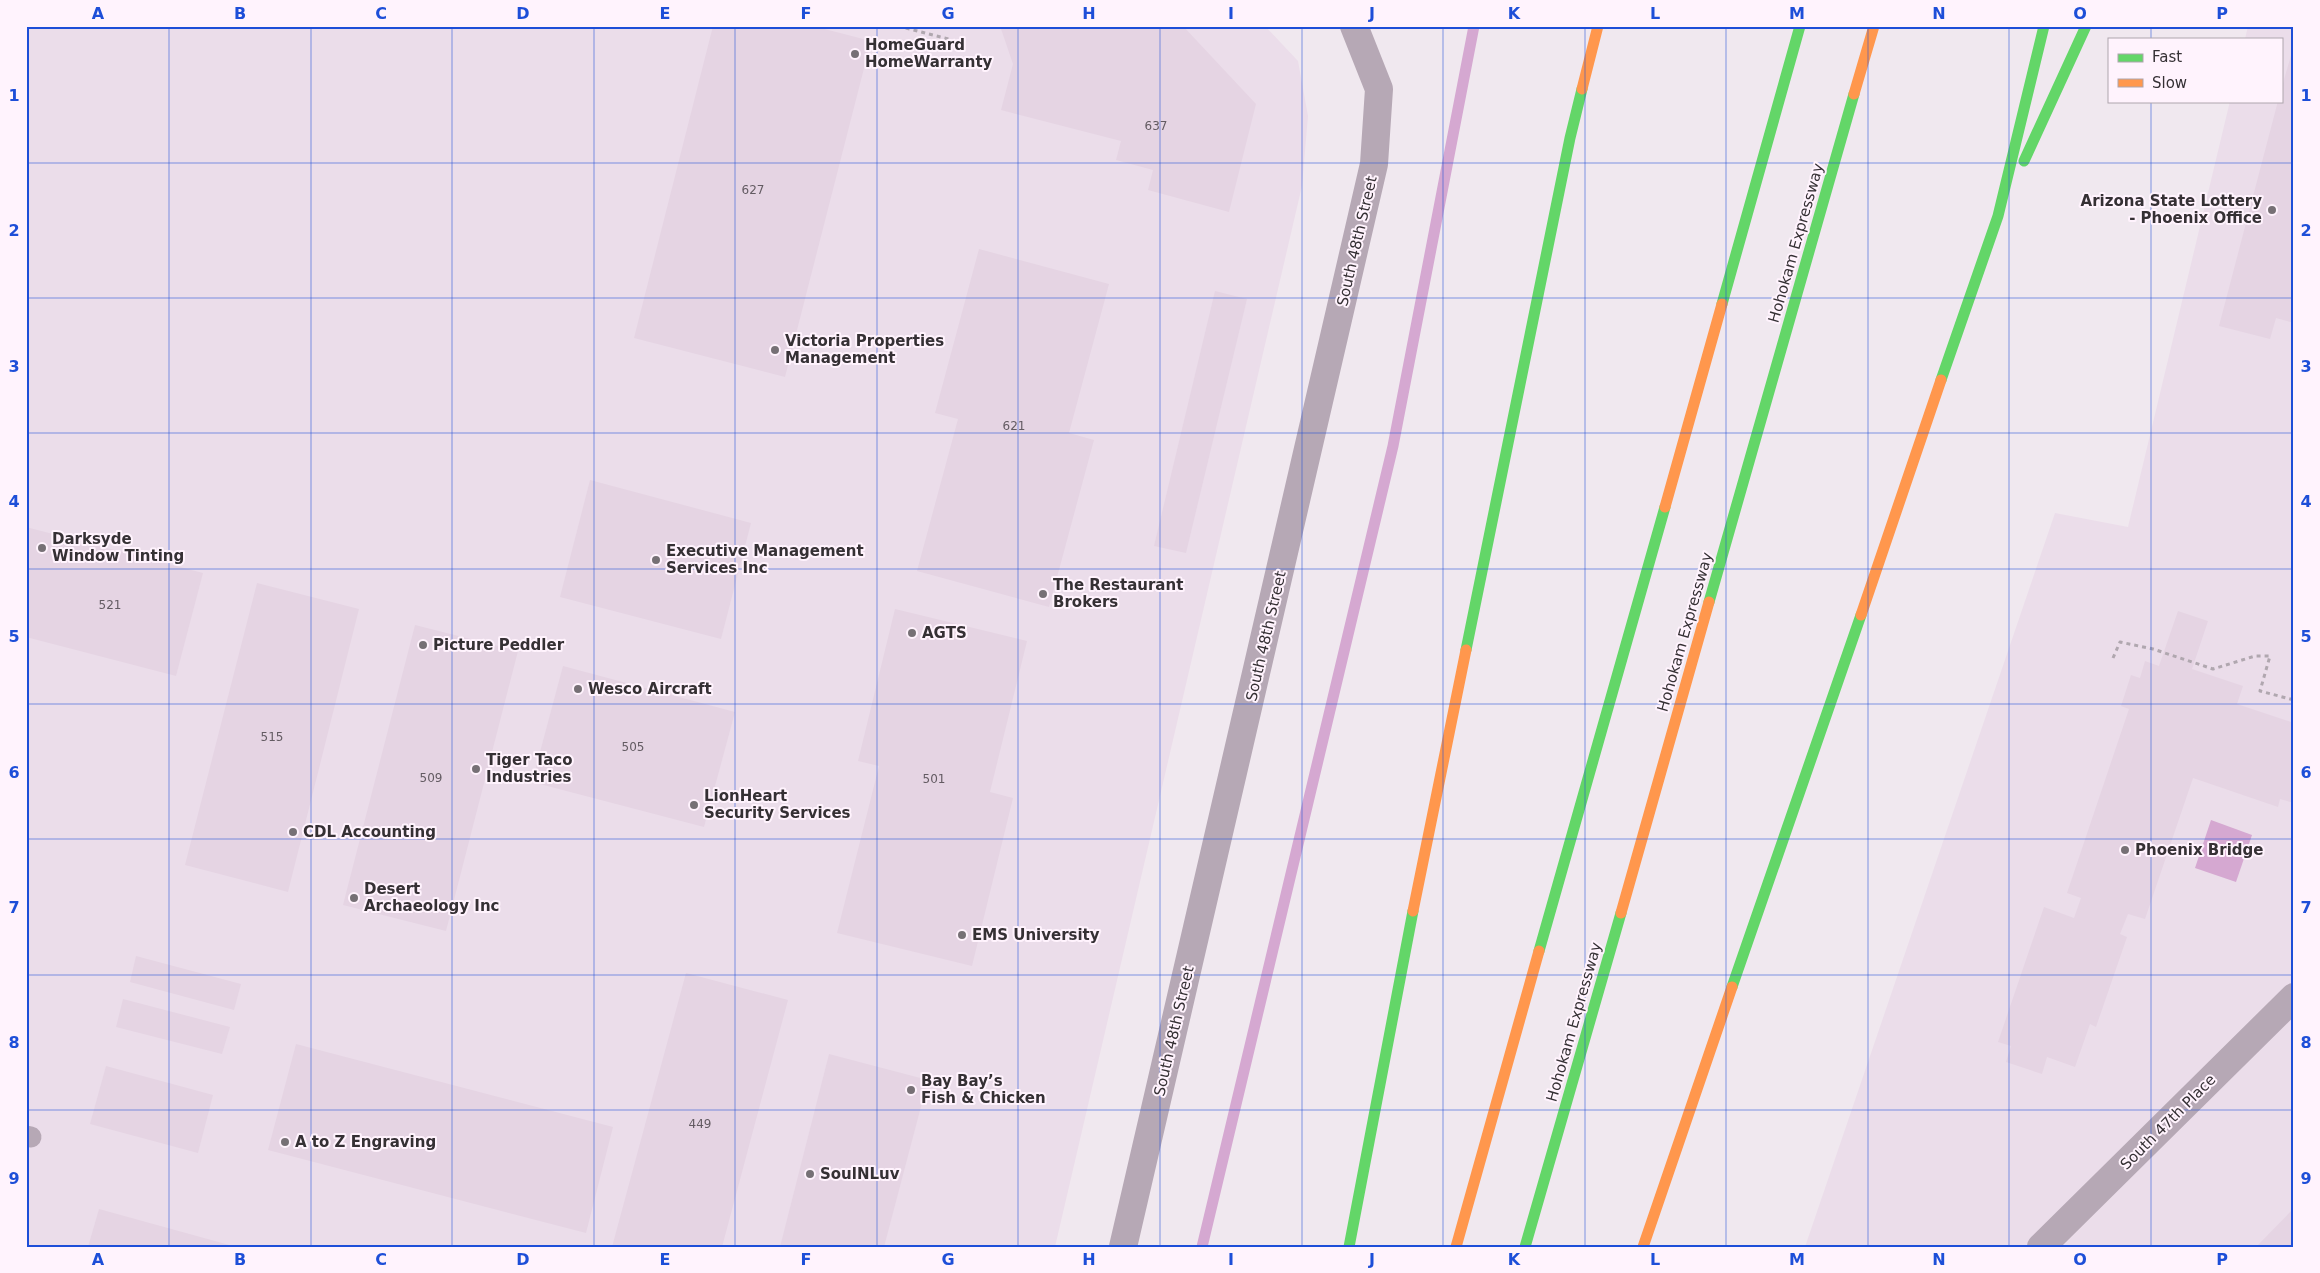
<svg xmlns="http://www.w3.org/2000/svg" width="2320" height="1273" viewBox="0 0 2320 1273" font-family="'DejaVu Sans',sans-serif">
  <style>
    .built { fill: #ebddea }
    .water { fill: #d5a8d1 }
    .lines { fill: none; stroke-linecap: round; stroke-linejoin: round }
    .stream { stroke: #d5a8d1; stroke-width: 11 }
    .building { fill: #e5d4e3 }
    .path { stroke: #b0a7af; stroke-width: 3; stroke-dasharray: 4 4; stroke-linecap: butt }
    .lane { stroke: #b6a8b5; stroke-width: 21 }
    .street { stroke: #b6a8b5; stroke-width: 28 }
    .fast { stroke: #63d668; stroke-width: 11 }
    .slow { stroke: #ff974d; stroke-width: 11 }
    .grid { fill: none; stroke: #1d4ed8; stroke-width: 1; stroke-opacity: 0.55 }
    .poi-dot { fill: #767075; stroke: #fff3fd; stroke-width: 2 }
    .labels { text-anchor: middle; dominant-baseline: central; stroke-width: 4; stroke-linejoin: round; paint-order: stroke }
    .number-label { font-size: 12px; fill: #635b62 }
    .poi-label { font-size: 15px; font-weight: bold; fill: #353034; stroke: #fff3fd; text-anchor: start }
    .street-label { font-size: 15px; fill: #353034; stroke: #fff3fd }
    .neatline { fill: none; stroke: #1d4ed8; stroke-width: 2 }
    .grid-label { font-size: 16px; text-anchor: middle; font-weight: bold; fill: #1d4ed8 }
  </style>
  <rect width="100%" height="100%" fill="#f0e8ef"/>
  <g class="built">
    <polygon points="26,26 1265,26 1298,61 1308,116 1302,186 1055,1247 26,1247"/>
    <polygon points="2248,26 2294,26 2294,1247 1805,1247 2055,513 2128,527 2230,101 2281,101 2281,39 2245,39"/>
  </g>
  <polygon class="water" points="2211,820 2252,835 2236,882 2195,868"/>
  <g class="lines">
    <polyline class="stream" points="1202,1247 1393,446 1474,26"/>
  </g>
  <g class="building">
    <polygon points="713,26 813,26 871,41 785,377 634,338"/>
    <polygon points="1000,26 1183,26 1256,104 1229,212 1148,190 1153,170 1116,160 1121,141 1001,110 1013,64"/>
    <polygon points="2294,45 2294,323 2276,318 2270,339 2219,326 2278,101 2281,101 2281,90"/>
    <polygon points="979,249 1109,284 1069,433 1094,440 1049,607 917,571 958,419 935,413"/>
    <polygon points="1215,291 1247,299 1186,553 1154,546"/>
    <polygon points="590,480 751,523 721,639 560,597"/>
    <polygon points="26,527 203,573 176,676 26,637"/>
    <polygon points="257,583 359,609 288,892 185,865"/>
    <polygon points="895,609 1027,641 990,792 1013,798 972,966 837,933 879,766 858,761"/>
    <polygon points="2178,611 2208,621 2192,669 2243,686 2237,704 2294,723 2294,803 2280,799 2278,807 2193,778 2145,919 2128,914 2120,934 2127,937 2096,1027 2090,1024 2075,1067 2047,1057 2042,1074 2006,1062 2011,1046 1998,1042 2044,907 2074,918 2081,898 2067,893 2129,709 2121,706 2131,675 2140,678 2145,661 2159,666"/>
    <polygon points="415,625 518,651 446,931 343,905"/>
    <polygon points="563,666 735,712 704,827 532,782"/>
    <polygon points="136,956 241,984 234,1010 130,982"/>
    <polygon points="686,973 788,1000 722,1247 612,1247"/>
    <polygon points="123,999 230,1027 222,1054 116,1027"/>
    <polygon points="296,1044 613,1127 586,1233 268,1150"/>
    <polygon points="829,1054 928,1080 884,1247 780,1247"/>
    <polygon points="106,1066 213,1095 198,1153 90,1124"/>
    <polygon points="2294,1208 2294,1247 2256,1247"/>
    <polygon points="99,1209 233,1246 233,1247 88,1247"/>
  </g>
  <g class="lines">
    <g class="path">
      <polyline points="898,26 952,40"/>
      <polyline points="2113,658 2120,642 2153,649 2213,669 2255,656 2270,656 2260,691 2294,700"/>
    </g>
    <polyline class="lane" points="26,1136 31,1137"/>
    <g class="street">
      <polyline points="1123,1247 1374,164 1379,89 1354,26"/>
      <polyline points="2041,1247 2294,997"/>
    </g>
    <g class="fast">
      <polyline points="2024,161 2086,26"/>
      <polyline points="1722,304 1800,26"/>
      <polyline points="1941,380 1998,216 2044,26"/>
      <polyline points="1709,602 1854,94"/>
      <polyline points="1466,650 1570,138 1582,89"/>
      <polyline points="1539,951 1665,507"/>
      <polyline points="1732,987 1861,615"/>
      <polyline points="1349,1247 1413,911"/>
      <polyline points="1525,1247 1621,913"/>
    </g>
    <g class="slow">
      <polyline points="1582,89 1598,26"/>
      <polyline points="1854,94 1874,26"/>
      <polyline points="1665,507 1722,304"/>
      <polyline points="1861,615 1941,380"/>
      <polyline points="1413,911 1466,650"/>
      <polyline points="1621,913 1709,602"/>
      <polyline points="1456,1247 1539,951"/>
      <polyline points="1643,1247 1732,987"/>
    </g>
  </g>
  <path class="grid" d="M169 26V1247M311 26V1247M452 26V1247M594 26V1247M735 26V1247M877 26V1247M1018 26V1247M1160 26V1247M1302 26V1247M1443 26V1247M1585 26V1247M1726 26V1247M1868 26V1247M2009 26V1247M2151 26V39M2151 101V1247M26 163H2294M26 298H2294M26 433H2294M26 569H2294M26 704H2294M26 839H2294M26 975H2294M26 1110H2294"/>
  <g class="poi-dot">
    <circle cx="855" cy="54" r="5"/>
    <circle cx="2272" cy="210" r="5"/>
    <circle cx="775" cy="350" r="5"/>
    <circle cx="42" cy="548" r="5"/>
    <circle cx="656" cy="560" r="5"/>
    <circle cx="1043" cy="594" r="5"/>
    <circle cx="912" cy="633" r="5"/>
    <circle cx="423" cy="645" r="5"/>
    <circle cx="578" cy="689" r="5"/>
    <circle cx="476" cy="769" r="5"/>
    <circle cx="694" cy="805" r="5"/>
    <circle cx="293" cy="832" r="5"/>
    <circle cx="2125" cy="850" r="5"/>
    <circle cx="354" cy="898" r="5"/>
    <circle cx="962" cy="935" r="5"/>
    <circle cx="911" cy="1090" r="5"/>
    <circle cx="285" cy="1142" r="5"/>
    <circle cx="810" cy="1174" r="5"/>
  </g>
  <g class="labels">
    <g class="number-label">
      <text x="1156" y="126">637</text>
      <text x="753" y="190">627</text>
      <text x="1014" y="426">621</text>
      <text x="110" y="605">521</text>
      <text x="272" y="737">515</text>
      <text x="633" y="747">505</text>
      <text x="431" y="778">509</text>
      <text x="934" y="779">501</text>
      <text x="700" y="1124">449</text>
    </g>
    <g class="poi-label">
      <text x="865" y="45">HomeGuard<tspan x="865" dy="17">HomeWarranty</tspan></text>
      <text x="2262" y="201" text-anchor="end">Arizona State Lottery<tspan x="2262" dy="17">- Phoenix Office</tspan></text>
      <text x="785" y="341">Victoria Properties<tspan x="785" dy="17">Management</tspan></text>
      <text x="52" y="539">Darksyde<tspan x="52" dy="17">Window Tinting</tspan></text>
      <text x="666" y="551">Executive Management<tspan x="666" dy="17">Services Inc</tspan></text>
      <text x="1053" y="585">The Restaurant<tspan x="1053" dy="17">Brokers</tspan></text>
      <text x="922" y="633">AGTS</text>
      <text x="433" y="645">Picture Peddler</text>
      <text x="588" y="689">Wesco Aircraft</text>
      <text x="486" y="760">Tiger Taco<tspan x="486" dy="17">Industries</tspan></text>
      <text x="704" y="796">LionHeart<tspan x="704" dy="17">Security Services</tspan></text>
      <text x="303" y="832">CDL Accounting</text>
      <text x="2135" y="850">Phoenix Bridge</text>
      <text x="364" y="889">Desert<tspan x="364" dy="17">Archaeology Inc</tspan></text>
      <text x="972" y="935">EMS University</text>
      <text x="921" y="1081">Bay Bay’s<tspan x="921" dy="17">Fish &amp; Chicken</tspan></text>
      <text x="295" y="1142">A to Z Engraving</text>
      <text x="820" y="1174">SoulNLuv</text>
    </g>
    <g class="street-label">
      <text transform="translate(1357 241) rotate(-77)">South 48th Street</text>
      <text transform="translate(1796 243) rotate(-74)">Hohokam Expressway</text>
      <text transform="translate(1685 632) rotate(-74)">Hohokam Expressway</text>
      <text transform="translate(1266 636) rotate(-77)">South 48th Street</text>
      <text transform="translate(1574 1022) rotate(-74)">Hohokam Expressway</text>
      <text transform="translate(1174 1031) rotate(-77)">South 48th Street</text>
      <text transform="translate(2168 1122) rotate(-45)">South 47th Place</text>
    </g>
  </g>
  <rect width="2320" height="1273" fill="none" stroke="#fff3fd" stroke-width="55"/>
  <rect x="2108" y="38" width="175" height="65" fill="#fff3fd" stroke="#aea5ad"/>
  <rect x="2118" y="54" width="25" height="8" fill="#63d668" stroke="#aea5ad"/>
  <text x="2152" y="62" font-size="15" fill="#353034">Fast</text>
  <rect x="2118" y="79" width="25" height="8" fill="#ff974d" stroke="#aea5ad"/>
  <text x="2152" y="88" font-size="15" fill="#353034">Slow</text>
  <rect x="28" y="28" width="2264" height="1218" class="neatline"/>
  <g class="grid-label">
    <text x="98" y="19">A</text>
    <text x="240" y="19">B</text>
    <text x="381" y="19">C</text>
    <text x="523" y="19">D</text>
    <text x="665" y="19">E</text>
    <text x="806" y="19">F</text>
    <text x="948" y="19">G</text>
    <text x="1089" y="19">H</text>
    <text x="1231" y="19">I</text>
    <text x="1372" y="19">J</text>
    <text x="1514" y="19">K</text>
    <text x="1655" y="19">L</text>
    <text x="1797" y="19">M</text>
    <text x="1939" y="19">N</text>
    <text x="2080" y="19">O</text>
    <text x="2222" y="19">P</text>
    <text x="14" y="101">1</text>
    <text x="2306" y="101">1</text>
    <text x="14" y="236">2</text>
    <text x="2306" y="236">2</text>
    <text x="14" y="372">3</text>
    <text x="2306" y="372">3</text>
    <text x="14" y="507">4</text>
    <text x="2306" y="507">4</text>
    <text x="14" y="642">5</text>
    <text x="2306" y="642">5</text>
    <text x="14" y="778">6</text>
    <text x="2306" y="778">6</text>
    <text x="14" y="913">7</text>
    <text x="2306" y="913">7</text>
    <text x="14" y="1048">8</text>
    <text x="2306" y="1048">8</text>
    <text x="14" y="1184">9</text>
    <text x="2306" y="1184">9</text>
    <text x="98" y="1265">A</text>
    <text x="240" y="1265">B</text>
    <text x="381" y="1265">C</text>
    <text x="523" y="1265">D</text>
    <text x="665" y="1265">E</text>
    <text x="806" y="1265">F</text>
    <text x="948" y="1265">G</text>
    <text x="1089" y="1265">H</text>
    <text x="1231" y="1265">I</text>
    <text x="1372" y="1265">J</text>
    <text x="1514" y="1265">K</text>
    <text x="1655" y="1265">L</text>
    <text x="1797" y="1265">M</text>
    <text x="1939" y="1265">N</text>
    <text x="2080" y="1265">O</text>
    <text x="2222" y="1265">P</text>
  </g>
</svg>
